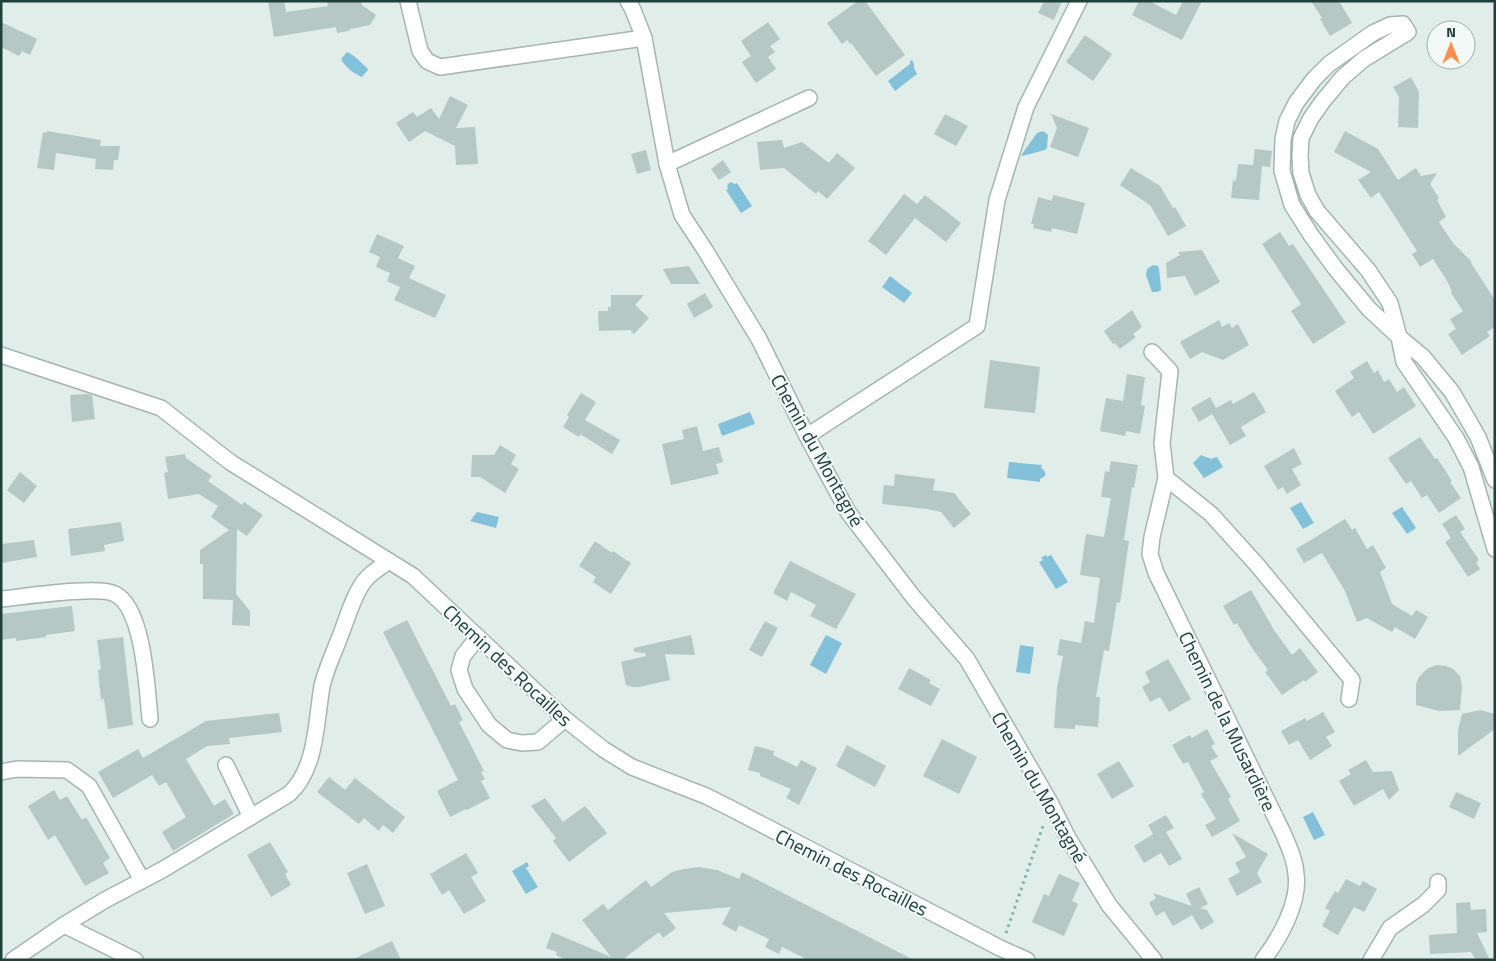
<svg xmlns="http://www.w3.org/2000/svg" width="1496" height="961" viewBox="0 0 1496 961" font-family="'Titillium Web',sans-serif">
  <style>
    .water { fill: #82c1d9 }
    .building { fill: #b6c8c3 }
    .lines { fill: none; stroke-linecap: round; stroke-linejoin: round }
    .minor-casing { stroke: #a3b6b1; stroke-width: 18 }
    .path { stroke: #7db4aa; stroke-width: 3; stroke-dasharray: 2.5 4; stroke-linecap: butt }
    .minor { stroke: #fff; stroke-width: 15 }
    .labels { text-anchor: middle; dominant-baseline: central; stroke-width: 4; stroke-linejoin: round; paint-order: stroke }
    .street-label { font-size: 19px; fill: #1f403b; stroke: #f2f9f6 }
  </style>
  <rect width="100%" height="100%" fill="#e1ede9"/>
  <g class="water">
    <path d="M347 52 354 56 367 68 368 70 362 77C353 73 346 68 341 59Z"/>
    <polygon points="912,60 914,64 914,68 917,74 895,91 888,81 910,64 910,61"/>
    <polygon points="1043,131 1048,135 1047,148 1045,150 1022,156 1022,154 1037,133"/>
    <polygon points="730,182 735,184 737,183 752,206 741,213 726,190 728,189 727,186"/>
    <polygon points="1153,265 1158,266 1159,269 1161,288 1161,290 1157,292 1152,292 1146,275 1147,269"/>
    <polygon points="890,276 912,293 904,303 882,287"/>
    <polygon points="750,412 755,424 722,436 718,424"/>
    <polygon points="1201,455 1211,459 1217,457 1223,467 1204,478 1193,463"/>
    <path d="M1009 462 1042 465 1041 468C1044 470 1046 472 1045 476L1040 479V482L1007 478Z"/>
    <polygon points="1301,502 1314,523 1303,529 1290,508"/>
    <polygon points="1402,507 1416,528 1407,534 1392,513"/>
    <polygon points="477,512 499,517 496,528 470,521"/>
    <polygon points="1046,555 1047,557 1051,555 1068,582 1056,589 1039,562 1043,560 1041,558"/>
    <polygon points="826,635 842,643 826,674 810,665"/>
    <polygon points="1020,645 1034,647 1030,674 1016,672"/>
    <polygon points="1313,812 1325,835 1314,840 1303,817"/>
    <polygon points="527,862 529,866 526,868 538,887 526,894 512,871"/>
  </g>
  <g class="building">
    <polygon points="268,1 284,1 286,12 328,6 327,1 361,1 362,5 376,15 370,25 350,29 349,31 337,33 336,27 274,37"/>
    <polygon points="858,1 865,1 905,55 876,76 851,43 850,44 847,40 842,44 827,23"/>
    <polygon points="1044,1 1062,1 1054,20 1038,13"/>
    <polygon points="1139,1 1149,1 1176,15 1183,1 1202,1 1182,40 1132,15"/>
    <polygon points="1311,1 1339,1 1352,23 1330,36 1320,19 1322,18"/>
    <polygon points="1,22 37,39 30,55 22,51 19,56 1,47"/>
    <polygon points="768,22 780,39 770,46 775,52 768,57 776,69 756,83 742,62 751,56 741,41"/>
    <polygon points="1085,35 1112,54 1093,81 1066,62"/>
    <polygon points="1411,77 1419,92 1418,128 1398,127 1399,97 1393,87"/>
    <polygon points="450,96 468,105 456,128 475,127 478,164 456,165 455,146 425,131 409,142 396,123 413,112 417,117 431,108 439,119"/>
    <polygon points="945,114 968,126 956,146 934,134"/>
    <polygon points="1051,114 1089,128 1078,157 1050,147 1057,128"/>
    <polygon points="47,131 101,140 100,146 120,146 118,160 114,160 113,170 95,169 96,159 56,153 54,170 37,168 43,132 46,133"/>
    <polygon points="1345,131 1378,149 1398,180 1416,168 1421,176 1437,173 1430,184 1439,198 1437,200 1446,217 1439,222 1453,243 1472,262 1471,263 1495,300 1495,327 1487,332 1490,336 1462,355 1448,334 1456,329 1450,319 1463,311 1451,293 1452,291 1446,279 1433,259 1420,267 1412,254 1417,251 1379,192 1371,198 1358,180 1371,172 1334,152"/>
    <polygon points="782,140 784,148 802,142 829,163 837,153 855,168 827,199 818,191 816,194 784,168 760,170 757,142"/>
    <polygon points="1255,149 1272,151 1270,167 1262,166 1259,200 1231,198 1233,180 1236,181 1238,164 1253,165"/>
    <polygon points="646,150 651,170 637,174 631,154"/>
    <polygon points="723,160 731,172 719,180 711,169"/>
    <polygon points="1131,168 1160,186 1173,208 1175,207 1186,226 1168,236 1150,205 1120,185"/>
    <polygon points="904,194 917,204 925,195 961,223 946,242 915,218 886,255 868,241"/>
    <polygon points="1053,195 1085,203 1077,234 1052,228 1051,232 1033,228 1034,224 1031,224 1038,197 1052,201"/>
    <polygon points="1280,232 1289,246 1293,244 1346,323 1313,344 1291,311 1301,304 1262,244"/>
    <polygon points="377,234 404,246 398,258 415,266 409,278 446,295 435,318 394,300 400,287 387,281 390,273 376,267 380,257 369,252"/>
    <polygon points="1202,250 1220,282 1195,296 1185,276 1167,278 1166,263 1180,255 1178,252"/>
    <polygon points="689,266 700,284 671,284 663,269"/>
    <polygon points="705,293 713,307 694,318 687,304"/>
    <polygon points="611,295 644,295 635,305 649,318 634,334 630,330 599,331 598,311 608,311 608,307 611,307"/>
    <polygon points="1132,310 1142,327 1133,334 1136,337 1120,349 1115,343 1113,344 1104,331"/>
    <polygon points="1219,320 1222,327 1229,323 1232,328 1238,324 1249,345 1223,360 1202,352 1190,359 1180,342"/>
    <polygon points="990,360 1040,367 1035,413 984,408"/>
    <polygon points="1367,361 1374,373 1378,370 1384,382 1389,379 1397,392 1404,387 1416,406 1373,434 1359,412 1352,417 1335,391 1354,378 1350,372"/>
    <polygon points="1127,374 1145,377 1141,405 1145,406 1140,434 1126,431 1125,436 1100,431 1106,398 1123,401"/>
    <polygon points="1254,392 1266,412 1241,427 1246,436 1230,445 1212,414 1199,422 1191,408 1210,397 1216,408 1231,400 1233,404"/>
    <polygon points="581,393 596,402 585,420 620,440 612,454 580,434 579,437 563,427 569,417 567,415"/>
    <polygon points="88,394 92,395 95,419 72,422 70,395"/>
    <polygon points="697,426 703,451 719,447 723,462 716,464 719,474 671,485 662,444 684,439 682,430"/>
    <polygon points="1420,437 1435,459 1437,458 1445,470 1452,481 1450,482 1461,498 1439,513 1427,495 1422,498 1411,481 1406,484 1388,458"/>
    <polygon points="500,445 516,455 511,464 519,469 505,493 480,477 471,477 472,455 494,455"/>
    <polygon points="1294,448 1302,464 1292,469 1301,485 1287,494 1283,487 1278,490 1264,466"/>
    <polygon points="185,454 186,458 212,476 208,481 242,505 244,502 263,515 247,536 237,529 236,594 250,611 250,626 232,625 233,600 203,599 203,564 200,564 200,550 229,530 211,517 218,506 199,494 168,499 164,473 168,472 165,457"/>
    <polygon points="1111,461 1138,465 1134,488 1132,487 1124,540 1129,541 1120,603 1117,602 1109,651 1104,650 1096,697 1100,697 1098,727 1075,725 1075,729 1054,728 1057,688 1063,656 1057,655 1060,639 1081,643 1085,621 1094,623 1100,578 1080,575 1086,534 1104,537 1111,498 1101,497 1105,471 1109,472"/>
    <polygon points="20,472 37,486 24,503 7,490"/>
    <polygon points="895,474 935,479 933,490 954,493 971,514 954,528 941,512 927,509 882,504 884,485 894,486"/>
    <polygon points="1456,515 1465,529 1451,538 1442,524"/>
    <polygon points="1345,519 1352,530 1355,528 1367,549 1373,545 1386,568 1380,572 1392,604 1412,616 1416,610 1428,617 1415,639 1395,627 1392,632 1367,618 1357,622 1345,591 1322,553 1304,563 1296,549"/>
    <polygon points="121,522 124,541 104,545 105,551 71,556 68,529"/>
    <polygon points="1460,532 1479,560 1476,562 1480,569 1468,577 1445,542"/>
    <polygon points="34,540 37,557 1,563 1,544"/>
    <polygon points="595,541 612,553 613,551 631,563 611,594 593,582 596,577 579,566"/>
    <polygon points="790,561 856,594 836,629 810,616 816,605 791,592 787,601 773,593"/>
    <polygon points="1251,590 1274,630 1292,655 1300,648 1318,672 1305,682 1304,680 1282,695 1265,672 1268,670 1252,648 1237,623 1234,625 1223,606"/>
    <polygon points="72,606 75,631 46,635 46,637 16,641 16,638 1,640 1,614"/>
    <polygon points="407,620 451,706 455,704 463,720 459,722 484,771 481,772 485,779 481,781 490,798 467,810 466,809 450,817 437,791 458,780 383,632"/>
    <polygon points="765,621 778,628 762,657 749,650"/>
    <polygon points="691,635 695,655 665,654 670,680 639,687 633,687 626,685 621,662 646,656 645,653 634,652 634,648"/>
    <polygon points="123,637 133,725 108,729 104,699 101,700 98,670 101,669 97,640"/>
    <polygon points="1168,659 1191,699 1169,712 1160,697 1150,702 1142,687 1150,682 1145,672"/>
    <polygon points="1436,665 1446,666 1453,669 1460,676 1462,687 1460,710 1439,711 1416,705 1416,684 1419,677 1427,669"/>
    <polygon points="909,668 931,680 929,683 940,689 931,706 898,689"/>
    <polygon points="1480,710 1495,714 1495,729 1458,756 1458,730 1462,714"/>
    <polygon points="1323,712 1335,732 1326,737 1332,746 1310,760 1298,740 1289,745 1281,731 1305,718 1307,721"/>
    <polygon points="279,713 282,732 229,738 230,744 207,746 186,759 214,806 225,799 234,814 173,851 162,832 186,817 166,782 159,786 152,775 113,798 98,772 138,749 143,758 206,721"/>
    <polygon points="1207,729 1215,744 1211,746 1218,757 1210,761 1231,797 1228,799 1240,821 1212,837 1205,825 1216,819 1201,794 1204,792 1188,762 1183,764 1172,745 1190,735 1192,738"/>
    <polygon points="942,739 977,757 959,794 923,776"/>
    <polygon points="847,745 886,766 875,787 836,766"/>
    <polygon points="755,746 774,751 773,755 797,767 801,760 817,768 799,805 786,798 791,789 760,776 760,773 748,770"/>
    <polygon points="1366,760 1373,772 1392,771 1399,790 1389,800 1383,789 1354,806 1339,781 1351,774 1348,770"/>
    <polygon points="1119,761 1134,786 1112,799 1097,774"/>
    <polygon points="329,777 345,790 355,778 405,817 393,833 383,825 379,831 364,818 359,824 317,792"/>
    <polygon points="54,790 60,800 67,796 82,820 86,817 110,858 103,863 109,873 85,886 55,835 48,840 28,806"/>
    <polygon points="1456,792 1481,803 1474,819 1449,807"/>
    <polygon points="545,798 563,822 585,806 607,833 569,862 553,841 556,838 531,806"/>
    <polygon points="1166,815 1174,828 1166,832 1182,859 1169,866 1161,853 1144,863 1134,846 1153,834 1148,825"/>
    <polygon points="1232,833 1268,854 1257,873 1262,882 1237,896 1228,879 1240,872 1235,863 1246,857"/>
    <polygon points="270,842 288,872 285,874 291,885 271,897 247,855"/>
    <polygon points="466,853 478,873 471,877 486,901 464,914 449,890 442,895 430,874"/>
    <polygon points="367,864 385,906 365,914 347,873"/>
    <polygon points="699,867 717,870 739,879 742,872 914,960 808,960 782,947 779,954 765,947 769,939 739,925 736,932 722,924 731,907 664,913 676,928 663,938 659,932 622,960 566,960 556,955 557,952 546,948 552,932 611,957 582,920 603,904 608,910 646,880 651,887 672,872 684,869"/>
    <polygon points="1059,874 1080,883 1072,901 1078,904 1064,936 1032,922 1044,894 1049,896"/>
    <polygon points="1346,879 1360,886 1363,881 1377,889 1364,912 1354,907 1338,935 1322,926 1330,911 1325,908 1335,891 1338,893"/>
    <polygon points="1199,887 1208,904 1200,908 1207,910 1214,922 1201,930 1192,915 1173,926 1164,911 1156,916 1149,903 1156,898 1153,893 1192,906 1186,894"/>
    <polygon points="1470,902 1471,910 1486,909 1487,932 1477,933 1490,960 1476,960 1471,952 1430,954 1429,935 1457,933 1456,903"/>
    <polygon points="392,941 401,960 351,960"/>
  </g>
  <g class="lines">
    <g class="minor-casing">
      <g id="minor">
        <polyline points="408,1 420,51 427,61 440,67 644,38"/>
        <polyline points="628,1 633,10 644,38 667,164 682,215 705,250 759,339 807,436 848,512 914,598 967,659 1051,804 1068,838 1109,905 1154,960"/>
        <polyline points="667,164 809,98"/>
        <path d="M1152 352 1170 371 1162 443 1166 478 1152 537 1150 554 1156 573 1283 833C1289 847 1295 860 1296 874 1300 902 1280 938 1263 960"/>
        <polyline points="1,355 161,408 230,462 413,576 565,719 603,749 632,767 706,796 732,809 1000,948 1027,960"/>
        <polyline points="807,436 977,326 997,200 1026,107 1079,1"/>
        <polyline points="1166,478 1211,514 1258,566 1352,680 1349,699"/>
        <polyline points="1495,480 1478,437 1452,392 1423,357 1399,337 1390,303 1368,270 1317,211 1308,195 1301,173 1300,156 1301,138 1311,118 1323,101 1343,77 1364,59 1408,32 1403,24 1390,25 1373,33 1329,64 1314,79 1296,103 1287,121 1283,139 1282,171 1292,205 1311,235 1335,268 1369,309 1399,337 1404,362 1456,438 1471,467 1495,549"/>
        <path d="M1 599C23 597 99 585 115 594 144 608 147 690 150 719"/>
        <polyline points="478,637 463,656 459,670 465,689 489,725 507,740 522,743 538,742 565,719"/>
        <polyline points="226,765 251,817"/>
        <polyline points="1,772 17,769 67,770 89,786 142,880"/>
        <polyline points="64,925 135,960"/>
        <path d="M13 960 64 925 105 900 162 870 289 794C317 769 316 720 322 686 326 669 333 655 339 639 346 622 355 589 368 577 374 571 382 566 389 561"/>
        <polyline points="1371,960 1390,928 1423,905 1438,890 1438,882"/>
      </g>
    </g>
    <polyline class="path" points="1006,933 1043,826"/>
    <use href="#minor" class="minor"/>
  </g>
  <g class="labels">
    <g class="street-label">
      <text transform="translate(818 450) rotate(61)">Chemin du Montagné</text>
      <text transform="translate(508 665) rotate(43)">Chemin des Rocailles</text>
      <text transform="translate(1228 721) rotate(64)">Chemin de la Musardière</text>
      <text transform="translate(1040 787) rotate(60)">Chemin du Montagné</text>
      <text transform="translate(852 872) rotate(27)">Chemin des Rocailles</text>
    </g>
  </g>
  <rect width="1496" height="961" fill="none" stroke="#1f403b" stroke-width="5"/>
  <g transform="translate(1451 45)"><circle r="24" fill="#f2f9f6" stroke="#9eafab"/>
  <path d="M0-4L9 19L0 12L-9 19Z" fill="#ff8e4d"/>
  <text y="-8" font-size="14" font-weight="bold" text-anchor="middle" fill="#1f403b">N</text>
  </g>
</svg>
